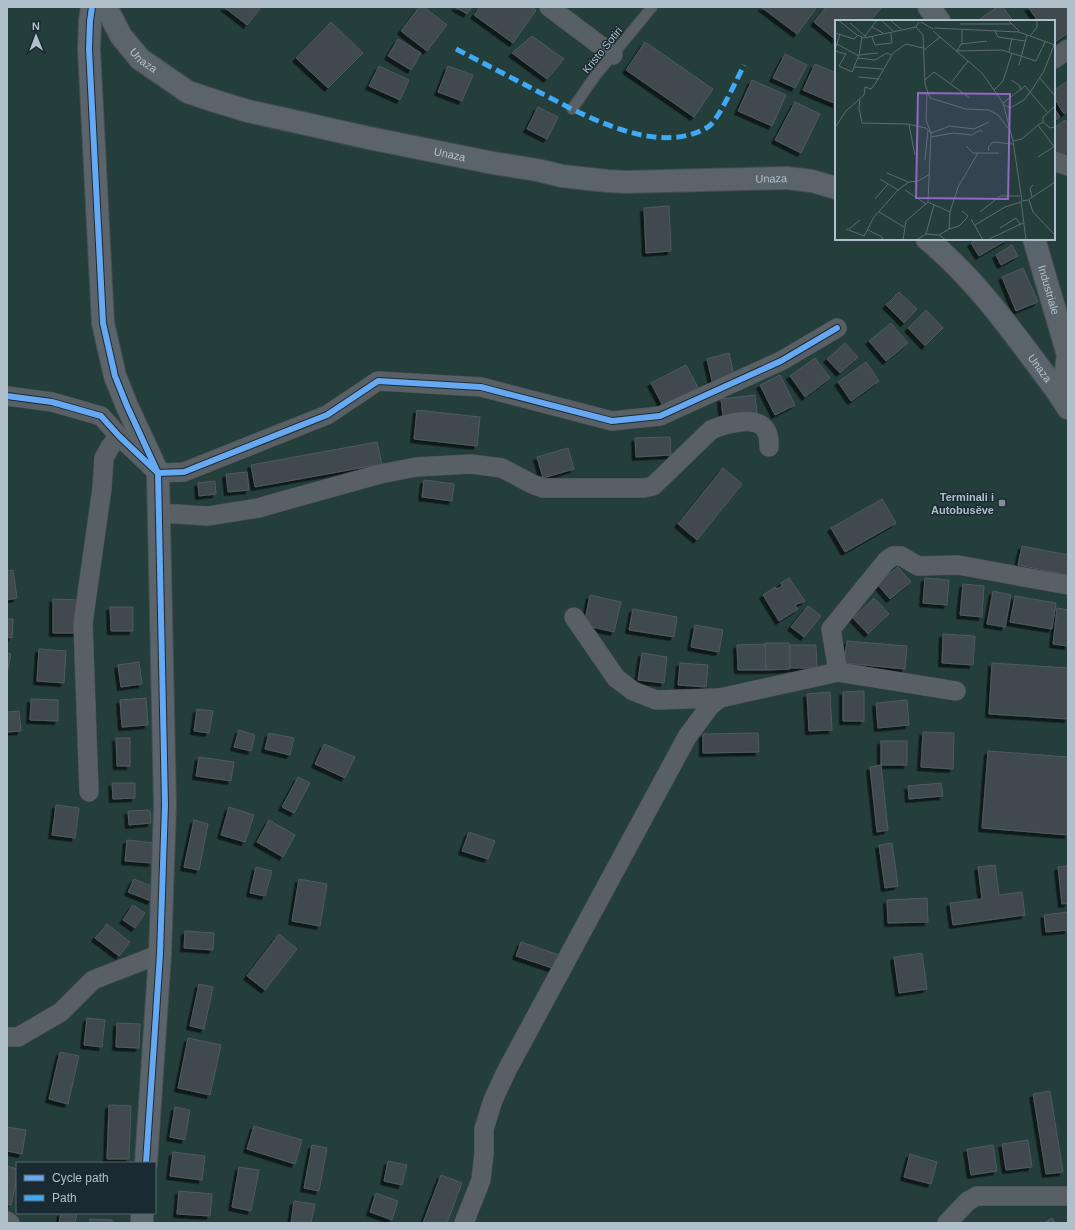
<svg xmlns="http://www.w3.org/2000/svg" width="1075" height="1230" viewBox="0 0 1075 1230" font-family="Helvetica,sans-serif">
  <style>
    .green { fill: #243e3b; fill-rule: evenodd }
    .building { fill: #40494d; stroke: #4f5a60; filter: url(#shadow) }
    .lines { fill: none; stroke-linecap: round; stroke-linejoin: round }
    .lane-casing { stroke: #464e52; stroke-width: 12 }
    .street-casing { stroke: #464e52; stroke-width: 20 }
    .secondary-casing { stroke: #464e52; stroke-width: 24 }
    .lane { stroke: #586066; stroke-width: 10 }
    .street { stroke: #586066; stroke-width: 19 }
    .secondary { stroke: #5b646a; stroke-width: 22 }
    .quiet { stroke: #3fa9f5; stroke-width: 5; stroke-dasharray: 10 5; stroke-linecap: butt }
    .cycleway-casing { stroke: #1a2a33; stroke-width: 8 }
    .cycleway { stroke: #66a8f1; stroke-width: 6 }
    .poi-dot { fill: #808e97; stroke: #1a2a33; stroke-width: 1.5 }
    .labels { text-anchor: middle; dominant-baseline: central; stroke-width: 3; stroke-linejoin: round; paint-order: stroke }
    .street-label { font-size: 11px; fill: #b0c0ca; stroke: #1a2a33 }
    .poi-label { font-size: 11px; font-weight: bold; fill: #b0c0ca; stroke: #1a2a33; text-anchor: end }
    .inset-road { fill: none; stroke: #5e6b72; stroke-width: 1 }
    .view { fill: #9067c3; fill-opacity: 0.15; stroke: #9067c3; stroke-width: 2 }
    .inset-edge { fill: none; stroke: #b0c0ca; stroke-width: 2 }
  </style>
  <defs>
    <filter id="shadow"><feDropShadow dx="-3.5" dy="3.5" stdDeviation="0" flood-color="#0009"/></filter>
  </defs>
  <rect width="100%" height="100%" fill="#273238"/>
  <path class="green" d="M7 7H1068V1223H7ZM836 21H1054V239H836ZM17 1163H155V1213H17Z"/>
  <g class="building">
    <polygon points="224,7 261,7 247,25"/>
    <polygon points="419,7 424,7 447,25 427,51 401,31"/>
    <polygon points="455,7 472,7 467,14"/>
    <polygon points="480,7 531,7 536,10 513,43 474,15"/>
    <polygon points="761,7 817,7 797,34"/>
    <polygon points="826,7 882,7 870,21 836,21 836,40 814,22"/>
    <polygon points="997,7 1003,7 1013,21 977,21"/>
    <polygon points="1028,7 1068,7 1068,33 1054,43 1054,21 1038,21"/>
    <polygon points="331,22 363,53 328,88 296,58"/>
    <polygon points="532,36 564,59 547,79 512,53"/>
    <polygon points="398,39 421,53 411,70 388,56"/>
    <polygon points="645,42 713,89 694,117 626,70"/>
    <polygon points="785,54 807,65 795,88 773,78"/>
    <polygon points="815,64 836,73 836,104 803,90"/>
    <polygon points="379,66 409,80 400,100 369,86"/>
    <polygon points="448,66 473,75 462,101 438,92"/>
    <polygon points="752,80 786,95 772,126 738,111"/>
    <polygon points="1068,81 1068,111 1064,114 1054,98 1054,90"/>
    <polygon points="795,102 820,114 801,153 775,140"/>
    <polygon points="538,107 558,117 547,139 527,129"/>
    <polygon points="1054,108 1060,117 1054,121"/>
    <polygon points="1065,120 1068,124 1068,155 1059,160 1054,153 1054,128"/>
    <polygon points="669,206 671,251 646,253 644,208"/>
    <polygon points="978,239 1008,239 979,256 971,243"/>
    <polygon points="1012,245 1018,256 1001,265 996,255"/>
    <polygon points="1023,268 1038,302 1016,311 1002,277"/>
    <polygon points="899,292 917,309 904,323 886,305"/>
    <polygon points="926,310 943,328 925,346 908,328"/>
    <polygon points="891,323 908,343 886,361 869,341"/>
    <polygon points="845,343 858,357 840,373 827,359"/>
    <polygon points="729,353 735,380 713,385 707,359"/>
    <polygon points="815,358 830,378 805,397 790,376"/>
    <polygon points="866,362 879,381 851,401 838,382"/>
    <polygon points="686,365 700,391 665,410 651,383"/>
    <polygon points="780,375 795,405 775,415 760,385"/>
    <polygon points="755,395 757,413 723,417 721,399"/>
    <polygon points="417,410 480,417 477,446 414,439"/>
    <polygon points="670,437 671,455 636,457 635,438"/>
    <polygon points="377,442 382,464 255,487 251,465"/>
    <polygon points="568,448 574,469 543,478 537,457"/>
    <polygon points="723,468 742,484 697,540 678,524"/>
    <polygon points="247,472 249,490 228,492 226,474"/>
    <polygon points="424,480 454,484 452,501 422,497"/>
    <polygon points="215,481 216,494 199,496 198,483"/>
    <polygon points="882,499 896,523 845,552 831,528"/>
    <polygon points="1022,546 1068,555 1068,575 1018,565"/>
    <polygon points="898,567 911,582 890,599 877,584"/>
    <polygon points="13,570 17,598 7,600 7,571"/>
    <polygon points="789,578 805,601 795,605 798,609 779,621 763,595 775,587 777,589 782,586 781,583"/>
    <polygon points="925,578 949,580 947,605 923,603"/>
    <polygon points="963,584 984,586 982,617 960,615"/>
    <polygon points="993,591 1011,595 1005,627 987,624"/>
    <polygon points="590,595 621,602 614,632 584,625"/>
    <polygon points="1015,596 1056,603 1052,629 1010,622"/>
    <polygon points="874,598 889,614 868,634 853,618"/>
    <polygon points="53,599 79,600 78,633 53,633"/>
    <polygon points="808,606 821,616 804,637 791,627"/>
    <polygon points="110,607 133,607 133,631 111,631"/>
    <polygon points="1057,608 1068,610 1068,646 1053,644"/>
    <polygon points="633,609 677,617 674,637 629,630"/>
    <polygon points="7,619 13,619 12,638 7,637"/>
    <polygon points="695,625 723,630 719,652 691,647"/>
    <polygon points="943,634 975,636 973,665 942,663"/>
    <polygon points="847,641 907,646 905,669 844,663"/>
    <polygon points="765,643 789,643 790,669 766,670"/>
    <polygon points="765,644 766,670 738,670 737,645"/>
    <polygon points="790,645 816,645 817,668 790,668"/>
    <polygon points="39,649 66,651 64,683 37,681"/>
    <polygon points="7,653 11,654 8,669 7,669"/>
    <polygon points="642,653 667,657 664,683 638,680"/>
    <polygon points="139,662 142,684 121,687 118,665"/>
    <polygon points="680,663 708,665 706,687 678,685"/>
    <polygon points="992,663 1068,668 1068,719 989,714"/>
    <polygon points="864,691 864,721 843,721 843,692"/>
    <polygon points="830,692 832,730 809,731 807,694"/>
    <polygon points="146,698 148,725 122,727 120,700"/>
    <polygon points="31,699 58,700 58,721 30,720"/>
    <polygon points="907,700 909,725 878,728 876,703"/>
    <polygon points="197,709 213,711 209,733 194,731"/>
    <polygon points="19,711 21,731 7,732 7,712"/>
    <polygon points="239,730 255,735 251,751 234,747"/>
    <polygon points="923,732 954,733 953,769 921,767"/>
    <polygon points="269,733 294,738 290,755 265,749"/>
    <polygon points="758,733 759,752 703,753 703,734"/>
    <polygon points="116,738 130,738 130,766 117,766"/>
    <rect x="881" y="741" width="26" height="24"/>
    <polygon points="324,744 355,757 345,778 315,764"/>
    <polygon points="988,751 1068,757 1068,835 982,828"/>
    <polygon points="199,757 234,762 231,781 196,776"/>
    <polygon points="881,765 888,830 877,832 870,767"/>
    <polygon points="298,777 310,783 294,813 282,807"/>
    <polygon points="112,783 135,783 135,798 113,799"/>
    <polygon points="941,783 943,796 909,799 908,786"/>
    <polygon points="56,805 79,808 75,838 52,835"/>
    <polygon points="229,807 254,815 245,842 221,835"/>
    <polygon points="150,810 151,823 129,825 128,811"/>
    <polygon points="194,820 208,824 199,870 184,867"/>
    <polygon points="269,820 295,835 283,857 257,842"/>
    <polygon points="469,832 495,841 488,859 462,851"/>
    <polygon points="127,840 154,843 152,863 125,861"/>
    <polygon points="892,843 898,886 885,888 879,845"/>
    <polygon points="995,865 999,895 1022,892 1025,915 953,925 950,903 982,899 978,867"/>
    <polygon points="1068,866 1068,903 1062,904 1058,867"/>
    <polygon points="256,867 272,871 265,896 250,893"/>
    <polygon points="134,879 156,888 151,901 128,892"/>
    <polygon points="299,879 327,884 320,926 292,921"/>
    <polygon points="927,898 928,922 888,923 887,900"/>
    <polygon points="133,905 145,913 135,928 123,920"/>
    <polygon points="1068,912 1068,930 1046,932 1044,915"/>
    <polygon points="107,924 130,942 119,956 95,938"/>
    <polygon points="185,931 214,933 213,950 184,948"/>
    <polygon points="279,934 297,949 265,990 247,976"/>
    <polygon points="521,942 559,955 555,969 516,956"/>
    <polygon points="922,953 927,989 899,993 894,957"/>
    <polygon points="199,984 213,987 204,1029 190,1026"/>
    <polygon points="87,1018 105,1020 102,1047 84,1045"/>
    <polygon points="117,1023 140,1024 139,1048 116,1047"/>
    <polygon points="188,1038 221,1045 210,1095 178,1088"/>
    <polygon points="60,1052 79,1056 68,1104 49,1099"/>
    <polygon points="1050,1091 1063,1172 1046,1174 1033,1094"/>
    <polygon points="109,1105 131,1106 129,1159 107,1159"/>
    <polygon points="175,1107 190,1110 185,1140 170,1137"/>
    <polygon points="254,1126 302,1140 295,1164 247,1149"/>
    <polygon points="7,1127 26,1130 22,1154 7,1151"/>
    <polygon points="1028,1140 1032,1167 1006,1170 1002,1144"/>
    <polygon points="312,1145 327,1148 319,1191 304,1188"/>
    <polygon points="993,1145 997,1171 971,1175 967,1149"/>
    <polygon points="173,1152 205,1156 202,1180 170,1176"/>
    <polygon points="910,1154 937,1162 931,1184 904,1177"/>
    <polygon points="388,1161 407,1165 402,1185 384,1181"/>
    <polygon points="7,1166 17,1169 17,1178 11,1205 7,1204"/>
    <polygon points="239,1167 259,1170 251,1211 232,1207"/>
    <polygon points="441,1175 462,1183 447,1223 423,1223"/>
    <polygon points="179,1191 212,1194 210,1216 177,1214"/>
    <polygon points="376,1193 398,1201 392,1220 370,1212"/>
    <polygon points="294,1201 315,1204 311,1223 291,1223"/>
    <polygon points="61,1213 77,1213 75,1223 59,1223"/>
    <polygon points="1052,1218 1055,1223 1044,1223"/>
    <polygon points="90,1219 112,1220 112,1223 90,1223"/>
  </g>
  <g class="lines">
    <g class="lane-casing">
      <polyline id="lane" points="572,109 596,75 652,7"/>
    </g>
    <g class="street-casing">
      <g id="street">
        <polyline points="549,7 613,55"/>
        <polyline points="1054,59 1068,49"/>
        <polyline points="1054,161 1068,166"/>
        <polyline points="7,396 52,402 101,416 119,436 158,473 184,472 327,415 378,381 481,387 612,421 660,416 781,361 837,328"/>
        <path d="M159 513 208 516 258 508 380 474 416 467 471 464 502 468 532 484 543 488H644L653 486 711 430C724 424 755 415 765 429 769 434 769 441 769 447"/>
        <polyline points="574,617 616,678 633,691 656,700 720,698 838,672 956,691"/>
        <polyline points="838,672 831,629 887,560 893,556 901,556 918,566 958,565 1068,585"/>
        <polyline points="89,792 83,623 102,488 104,458 110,447 119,436"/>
        <polyline points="7,1037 18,1037 61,1012 93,980 160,954"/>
        <polyline points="7,1221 10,1223"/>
        <polyline points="464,1223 481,1180 484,1153 484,1129 493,1100 507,1070 687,737 710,706 720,698"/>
        <polyline points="947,1223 968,1201 977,1196 1068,1196"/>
      </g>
    </g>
    <g class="secondary-casing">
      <g id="secondary">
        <polyline points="92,7 90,21 89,49 103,323 115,376 127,406 158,473 165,805 160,954 146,1163"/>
        <path id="s1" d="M106 7 121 36 140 59 188 92 218 102 248 111 369 138 493 163 537 170 562 176 607 181 627 182 787 178 812 181 836 188"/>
        <polyline points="929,7 939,21"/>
        <path id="s2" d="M927 239C979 282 1017 338 1057 391"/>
        <path id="s3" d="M1034 239 1068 355 1066 370 1057 391 1068 408"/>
        <polyline points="142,1223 142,1213"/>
      </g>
    </g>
    <use href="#lane" class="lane"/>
    <use href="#street" class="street"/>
    <use href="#secondary" class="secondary"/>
    <path class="quiet" d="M456 49C483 63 510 77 537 91 582 114 657 158 708 127 718 121 738 77 744 65"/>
    <g class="cycleway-casing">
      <g id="cycleway">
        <polyline points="92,7 90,21 89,49 103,323 115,376 127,406 158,473 165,805 160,954 146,1163"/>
        <polyline points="7,396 52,402 101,416 119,436 158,473 184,472 327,415 378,381 481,387 612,421 660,416 781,361 837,328"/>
      </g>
    </g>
    <use href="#cycleway" class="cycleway"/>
  </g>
  <rect class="poi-dot" x="998" y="499" width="8" height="8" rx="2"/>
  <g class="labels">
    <g class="street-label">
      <text transform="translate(602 50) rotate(-51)">Kristo Sotiri</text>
      <text stroke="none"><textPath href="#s1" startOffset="66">Unaza</textPath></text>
      <text stroke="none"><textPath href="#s1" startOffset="390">Unaza</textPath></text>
      <text stroke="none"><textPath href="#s1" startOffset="714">Unaza</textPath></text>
      <text stroke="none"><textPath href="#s3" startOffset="53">Industriale</textPath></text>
      <text stroke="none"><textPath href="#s2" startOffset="172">Unaza</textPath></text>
    </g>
    <g class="poi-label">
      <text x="994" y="497">Terminali i<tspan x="994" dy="13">Autobusëve</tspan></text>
    </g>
  </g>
  <g transform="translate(835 20)">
    <rect width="220" height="220" fill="#273238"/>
    <path d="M0 0H220V220H0Z" fill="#243e3b"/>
    <path class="inset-road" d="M3 0 22 15 29 18 81 7 84 2M46 0 58 11M55 0 66 9M173 0 184 11M86 2 98 9M15 3 31 17M125 4H176M37 7 48 13M81 7 88 15 90 64 95 78 131 89 154 90 163 95 173 108M99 8 184 12 220 25M98 11 147 53 168 83 178 121 187 181 193 180 220 162M160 11 163 17 190 21M0 13 19 19 22 16M30 16 42 0M195 16 202 7V0M37 17 40 25 57 23 56 13M152 21 126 24 122 31 167 30 201 41 210 22M0 23 24 36M127 24V10M0 30 5 14M89 30 105 17M0 31 11 34 4 46 17 52 24 35 27 17M174 32 177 18M24 35 43 33M23 38 40 40 52 33 56 35M184 45 192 15M20 47 48 49M24 57 44 59M205 58 220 76M90 60 99 52 135 78M176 60 184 65 186 70M116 63 133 41M159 70 168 61 177 33M25 79 24 88 27 103 72 104 91 108 96 113 115 106 139 109 154 102M168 83 190 66 212 92M169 85 175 88 189 80 196 71 209 51 219 25M220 86 208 97V102L203 105 220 128M208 102 215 108 220 107M74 105 80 135M1 106 11 91 29 75 30 67 36 69 40 64 58 33 71 24 88 28M96 117 118 113 137 115 145 110 148 112M178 121 187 119 203 105M131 126 138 133H164M154 131 153 128 158 122 178 124M203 137 220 126M90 140 93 110M52 153 73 162M45 159 63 170M70 170 91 184M197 177 195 168 198 165M40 179 53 164M194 180 198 192 220 215M186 181 191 220M93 182 115 192M44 192 69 207M145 192 165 176H185M136 199 148 220M140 205 170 187 186 182M165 208 181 198 186 205M11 209 29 216 39 197 63 170 74 162 83 161 95 154M14 209 25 200M114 209 124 206 131 199 133 196 127 191M33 210 47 217V220M91 214 99 185M104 215 114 209 115 192 123 167 143 133M68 220 71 201 93 182 96 113 91 100 92 72M81 220 91 214 104 215 111 220M152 220 188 203"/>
    <path class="view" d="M83 73 175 74 173 179 81 178Z"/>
    <rect width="220" height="220" class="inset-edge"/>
  </g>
  <rect width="1075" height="1230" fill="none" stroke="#b0c0ca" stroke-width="16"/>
  <rect x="16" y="1162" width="140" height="52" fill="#1a2a33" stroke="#56666f"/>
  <rect x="24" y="1175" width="20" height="6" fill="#66a8f1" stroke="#56666f"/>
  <text x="52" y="1182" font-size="12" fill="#b0c0ca">Cycle path</text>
  <rect x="24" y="1195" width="20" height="6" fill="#3fa9f5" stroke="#56666f"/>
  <text x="52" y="1202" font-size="12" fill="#b0c0ca">Path</text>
  <g transform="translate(36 36) rotate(359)" stroke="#1a2a33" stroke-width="3" paint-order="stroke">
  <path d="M0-3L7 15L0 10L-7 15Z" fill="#b0c0ca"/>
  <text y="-6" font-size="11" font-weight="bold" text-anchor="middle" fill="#b0c0ca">N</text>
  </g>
</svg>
